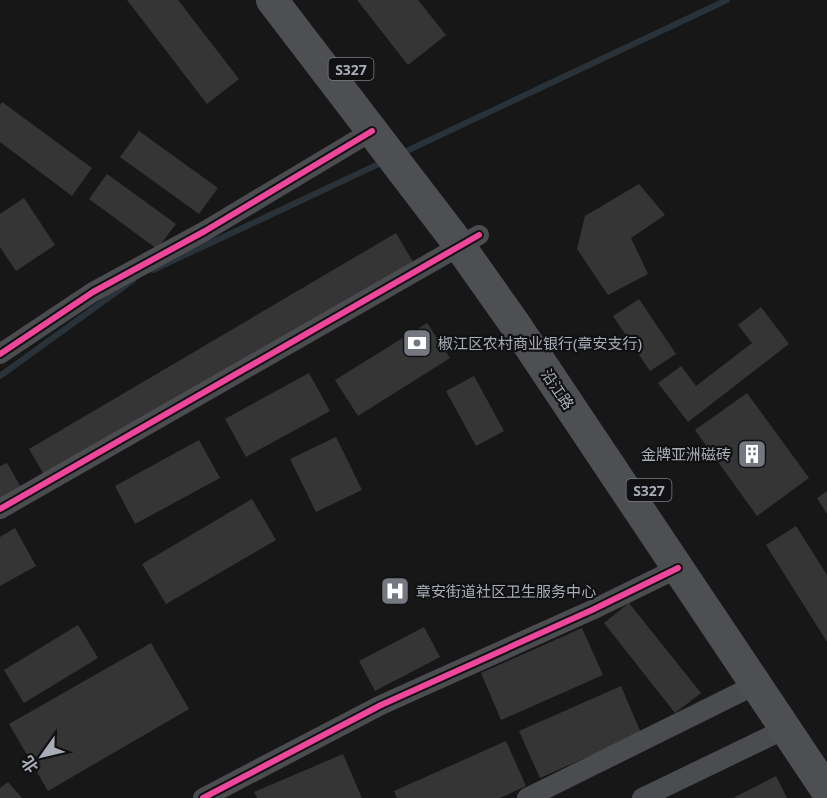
<svg xmlns="http://www.w3.org/2000/svg" width="827" height="798" viewBox="0 0 827 798" font-family="'Noto Sans','Noto Sans SC',sans-serif">
  <style>
    .lines { fill: none; stroke-linecap: round; stroke-linejoin: round }
    .stream { stroke: #2a3239; stroke-width: 6 }
    .building { fill: #353536 }
    .street { stroke: #4b4c50; stroke-width: 20 }
    .primary { stroke: #4d4f52; stroke-width: 32 }
    .cycleway-casing { stroke: #111113; stroke-width: 10 }
    .cycleway { stroke: #ed469a; stroke-width: 6 }
    .labels { text-anchor: middle; dominant-baseline: central; stroke-width: 4.5; stroke-linejoin: round; paint-order: stroke }
    .shield { fill: #111113; stroke: #7b7e86; stroke-width: 1.5 }
    .shield-label { font-size: 14px; font-weight: bold; fill: #a8adb8 }
    .poi-label { font-size: 15px; fill: #a8adb8; stroke: #111113; text-anchor: start }
    .street-label { font-size: 15px; fill: #a8adb8; stroke: #111113 }
  </style>
  <rect width="100%" height="100%" fill="#171717"/>
  <g class="lines">
    <g class="stream">
      <polyline points="400,154 727,0"/>
      <polyline points="153,270 383,162"/>
      <polyline points="0,376 133,280"/>
    </g>
  </g>
  <g class="building">
    <polygon points="127,0 178,0 239,79 207,104"/>
    <polygon points="357,0 418,0 446,35 408,65"/>
    <polygon points="2,102 92,168 72,196 0,142 0,105"/>
    <polygon points="139,131 218,188 199,214 120,157"/>
    <polygon points="107,174 176,224 157,249 89,199"/>
    <polygon points="639,184 665,215 631,238 648,274 608,295 577,249 585,216"/>
    <polygon points="24,198 55,245 16,271 0,247 0,214"/>
    <polygon points="396,233 413,262 46,478 29,449"/>
    <polygon points="639,299 676,354 650,371 613,316"/>
    <polygon points="761,307 789,344 688,422 658,383 681,366 696,386 752,343 738,325"/>
    <polygon points="427,323 450,358 358,416 335,380"/>
    <polygon points="309,373 330,411 246,457 225,419"/>
    <polygon points="474,376 504,431 476,446 446,391"/>
    <polygon points="747,393 809,478 757,516 695,430"/>
    <polygon points="336,437 362,490 316,512 290,459"/>
    <polygon points="199,440 220,478 135,524 115,486"/>
    <polygon points="7,463 22,489 0,502 0,466"/>
    <polygon points="827,491 827,514 817,498"/>
    <polygon points="252,499 276,540 166,604 142,564"/>
    <polygon points="796,526 827,575 827,642 766,545"/>
    <polygon points="15,528 36,566 0,586 0,537"/>
    <polygon points="629,603 701,693 675,713 604,623"/>
    <polygon points="78,625 98,658 24,703 4,670"/>
    <polygon points="424,627 440,657 375,691 359,661"/>
    <polygon points="582,628 603,675 501,720 481,673"/>
    <polygon points="151,643 189,709 48,791 9,724"/>
    <polygon points="621,686 641,733 540,778 519,731"/>
    <polygon points="506,741 526,786 500,798 397,798 394,791"/>
    <polygon points="343,754 362,798 257,798 254,792"/>
    <polygon points="776,776 787,798 733,798"/>
    <polygon points="8,782 22,798 0,798 0,788"/>
  </g>
  <g class="lines">
    <g class="street">
      <polyline points="0,354 93,292 205,231 372,131"/>
      <polyline points="0,509 479,235"/>
      <polyline points="203,798 381,705 592,610 678,568"/>
      <polyline points="527,798 755,685"/>
      <polyline points="642,798 785,729"/>
    </g>
    <polyline class="primary" points="272,0 454,238 514,323 827,791"/>
    <g class="cycleway-casing">
      <g id="cycleway">
        <polyline points="0,354 93,292 205,231 372,131"/>
        <polyline points="0,509 479,235"/>
        <polyline points="203,798 381,705 592,610 678,568"/>
      </g>
    </g>
    <use href="#cycleway" class="cycleway"/>
  </g>
  <defs>
    <g id="bank-square" transform="scale(1.5)"><rect x="-9" y="-9" width="18" height="18" rx="4" fill="#757880" stroke="#111113"/><path d="M-6-4H6V4H-6ZM0-2.3a2.3 2.3 0 1 0 0 4.6a2.3 2.3 0 1 0 0-4.6Z" fill="#fff"/></g>
    <g id="building-square" transform="scale(1.5)"><rect x="-9" y="-9" width="18" height="18" rx="4" fill="#757880" stroke="#111113"/><path d="M-4-6H4V6H1V3H-1V6H-4ZM-2.5-4.3h1.7v1.8h-1.7ZM.8-4.3h1.7v1.8H.8ZM-2.5-1h1.7V.8h-1.7ZM.8-1h1.7V.8H.8Z" fill="#fff"/></g>
    <g id="hospital-square" transform="scale(1.5)"><rect x="-9" y="-9" width="18" height="18" rx="4" fill="#757880" stroke="#111113"/><path d="M-5-5h3v3.5h4V-5h3V5h-3V1.5h-4V5h-3Z" fill="#fff"/></g>
  </defs>
  <g fill-rule="evenodd">
    <use href="#bank-square" x="417" y="343"/>
    <use href="#building-square" x="752" y="454"/>
    <use href="#hospital-square" x="395" y="591"/>
  </g>
  <g class="labels">
    <g class="shield">
      <rect x="328.5" y="58" width="45" height="22" rx="4.5"/>
      <rect x="626.5" y="479" width="45" height="22" rx="4.5"/>
    </g>
    <g class="shield-label">
      <text x="351" y="69">S327</text>
      <text x="649" y="490">S327</text>
    </g>
    <g class="poi-label">
      <text x="438" y="343">椒江区农村商业银行(章安支行)</text>
      <text x="731" y="454" text-anchor="end">金牌亚洲磁砖</text>
      <text x="416" y="591">章安街道社区卫生服务中心</text>
    </g>
    <g class="street-label">
      <text transform="translate(558 389) rotate(56)">沿江路</text>
    </g>
  </g>
  <g transform="translate(42 756) rotate(236)" stroke="#111113" stroke-width="4.5" paint-order="stroke">
  <path d="M0-4.5L10 22L0 15L-10 22Z" fill="#a8adb8"/>
  <text y="-9" font-size="16" font-weight="bold" text-anchor="middle" fill="#a8adb8">北</text>
  </g>
</svg>
